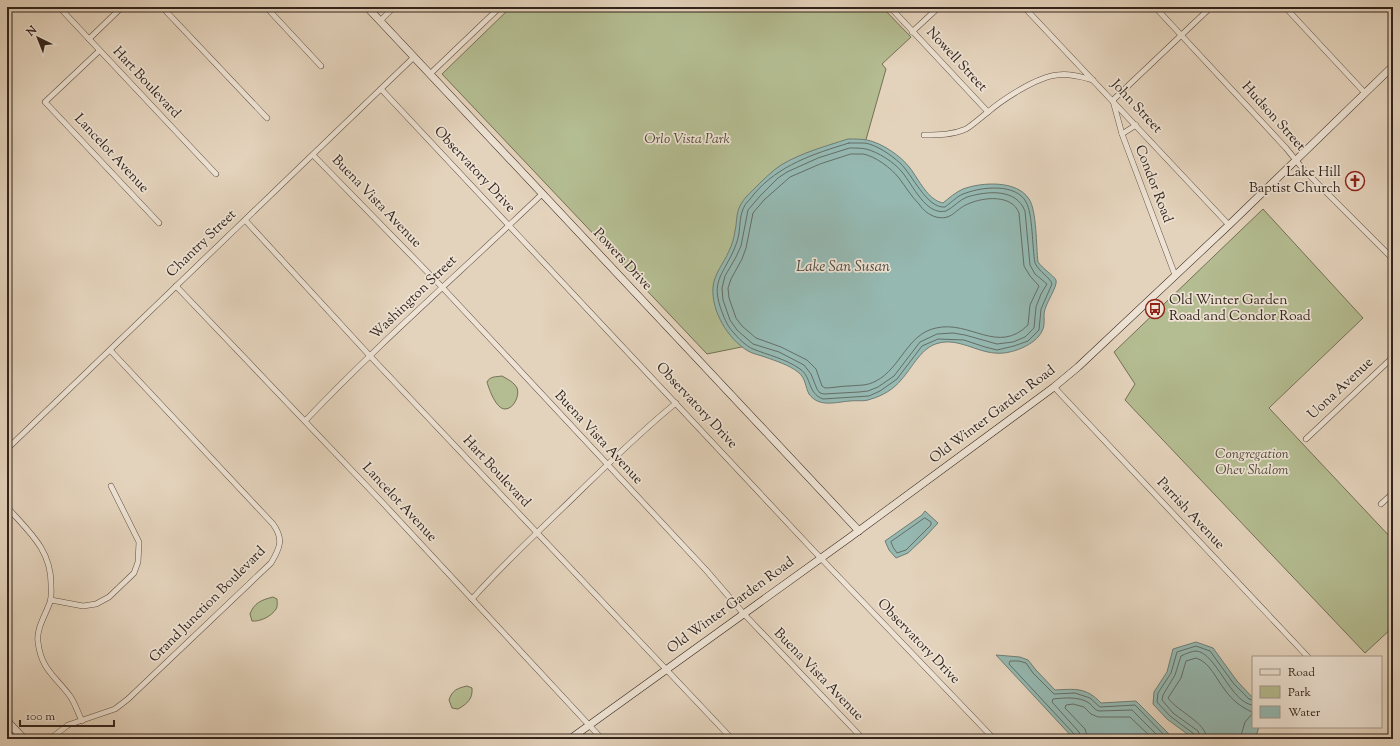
<svg xmlns="http://www.w3.org/2000/svg" width="1400" height="746" viewBox="0 0 1400 746" font-family="'Sorts Mill Goudy',serif">
  <style>
    .green { fill: #b4bc91; stroke: #747056 }
    .water { fill: #95b8b1; stroke: #6e7d75 }
    .lines { fill: none; stroke-linecap: round; stroke-linejoin: round }
    .shore { stroke: #646e66; stroke-width: 1 }
    .street-casing { stroke: #5f5044; stroke-width: 6 }
    .secondary-casing { stroke: #33241c; stroke-width: 8 }
    .street { stroke: #ede2d3; stroke-width: 5 }
    .secondary { stroke: #ede2d3; stroke-width: 7 }
    .labels { text-anchor: middle; dominant-baseline: central; stroke-width: 3.5; stroke-linejoin: round; paint-order: stroke }
    .street-label { font-size: 14px; fill: #33241c; stroke: #ede2d3 }
    .park-label { font-size: 14px; font-style: italic; fill: #534a39; stroke: #ede2d3 }
    .poi-label { font-size: 14px; fill: #33241c; stroke: #ede2d3; text-anchor: end }
    .water-label { font-size: 15px; font-style: italic; fill: #4c4941; stroke: #ede2d3 }
  </style>
  <rect width="100%" height="100%" fill="#e4d3bc"/>
  <filter id="stains"><feTurbulence type="fractalNoise" baseFrequency=".005" numOctaves="4"/><feColorMatrix values="0 0 0 0 .2 0 0 0 0 .09 0 0 0 0 .02 0 0 0 .5 -.17"/></filter>
  <radialGradient id="worn" r=".72"><stop offset=".6" stop-color="#630" stop-opacity="0"/><stop offset="1" stop-color="#630" stop-opacity=".3"/></radialGradient>
  <g class="green">
    <polygon points="511,7 882,7 911,37 882,64 886,69 852,189 771,341 707,354 442,74"/>
    <polygon points="1263,209 1363,318 1269,408 1393,540 1393,627 1365,653 1125,400 1135,384 1114,352"/>
    <path d="M502 376C507 379 514 382 517 388 520 395 514 409 505 409 496 409 489 389 487 382 490 376 496 377 502 376Z"/>
    <path d="M273 597 277 599C277 603 278 606 276 609 272 616 260 622 252 621L250 614C254 603 261 600 273 597Z"/>
    <path d="M467 686 472 688C473 699 467 704 458 709L452 708 449 700C452 690 458 688 467 686Z"/>
  </g>
  <g class="water">
    <path d="M848 139C854 139 861 139 867 140 882 143 901 156 910 168 919 180 928 200 943 203 949 198 956 192 963 189 982 182 1017 180 1029 199 1037 211 1036 247 1038 262 1043 269 1053 275 1056 280 1058 287 1045 303 1044 314 1044 319 1045 326 1042 331 1036 345 1010 355 995 353 977 352 958 338 939 343 921 347 913 367 901 380 894 389 882 396 871 399 864 402 857 400 850 401 836 402 819 408 809 394 805 387 806 378 798 372 789 365 776 361 765 357 760 355 753 354 748 351 728 339 711 311 713 287 714 274 724 263 729 251 732 245 734 238 735 231 737 223 736 213 740 206 743 199 751 192 756 187 764 179 772 171 781 165 801 153 826 146 848 139Z"/>
    <polygon points="925,511 938,523 925,537 908,553 896,558 889,550 885,541 922,515"/>
    <polygon points="1196,642 1213,648 1237,681 1253,698 1253,727 1259,727 1255,739 1194,739 1167,719 1153,704 1154,692 1167,672 1173,649"/>
    <path d="M996 655 1020 657 1028 660 1036 670 1055 690C1075 689 1086 687 1101 703L1136 701 1174 739H1074Z"/>
  </g>
  <g class="lines">
    <g class="shore">
      <path d="M849 143C854 143 860 143 865 143 877 145 891 155 900 163 912 174 927 209 945 207 952 202 958 195 966 193 982 187 1016 183 1026 202 1033 214 1032 247 1035 263 1039 272 1050 277 1052 284L1041 309 1039 330 1028 341 1014 346 997 350 985 347 964 340 938 339 922 346 897 379 880 391 869 396 823 399C807 393 812 377 800 369 786 359 768 355 753 349 746 346 738 338 734 333 728 327 725 320 722 312 712 285 719 279 731 256 735 248 738 240 739 233 740 225 740 216 743 209 745 203 751 199 754 194 779 165 813 154 849 143Z"/>
      <path d="M850 148C855 148 861 148 866 149 878 152 894 162 902 172 913 185 926 216 946 211 954 207 959 200 967 197 987 191 1016 188 1025 211L1030 265 1035 274 1047 284 1041 294 1036 307 1034 328 1025 337 1013 342 997 344 965 335 953 333 937 334 920 342 894 376 878 387 868 391 859 392 824 394 820 393 817 389 811 374 804 365 779 352 753 344 737 330 730 320 723 300 722 288 725 276 736 257 741 246 748 210 760 196 778 178 787 172 818 158Z"/>
      <path d="M851 154C855 154 859 154 863 154 875 156 891 168 899 178 905 186 911 196 919 204 923 210 929 215 936 217 952 221 955 209 968 204 983 197 1012 194 1019 213L1024 266 1030 276 1039 286 1030 305 1028 325C998 355 970 320 936 328 907 334 901 368 876 381 867 386 859 385 849 386 841 386 833 388 825 388L822 386 816 369 807 360 781 347 756 338 742 326 736 318 729 298 728 288 731 279 742 259 746 248 753 213 764 200 790 177 820 164Z"/>
      <polygon points="925,518 931,522 931,525 906,550 897,553 893,547 891,542"/>
      <polyline points="1077,739 1075,735 1009,664 1010,661 1019,661 1026,663 1033,673 1054,694 1075,693 1090,698 1100,707 1135,705 1168,739"/>
      <path d="M1082 739 1079 732 1052 702 1053 699C1063 698 1079 696 1089 703 1093 706 1094 710 1099 711L1132 710 1161 739"/>
      <polyline points="1088,739 1085,729 1065,708 1066,705 1073,704 1084,707 1091,714 1098,717 1130,717 1153,739"/>
      <polyline points="1196,739 1194,734 1170,716 1157,702 1158,693 1171,673 1177,652 1196,646 1210,651 1234,684 1249,699 1253,700"/>
      <path d="M1201 739 1198 731 1173 713 1162 700 1163 695 1175 675 1181 656C1185 654 1192 651 1196 651 1216 652 1231 704 1253 705"/>
      <path d="M1207 739C1206 722 1178 712 1168 698L1181 678 1186 661 1196 658C1210 662 1216 679 1225 690 1232 700 1241 707 1252 712V714L1245 722 1240 739"/>
    </g>
    <g class="street-casing">
      <g id="street">
        <polyline points="59,7 216,174"/>
        <polyline points="162,7 267,118"/>
        <polyline points="266,7 321,66"/>
        <polyline points="890,7 988,112"/>
        <polyline points="1024,7 1229,225"/>
        <polyline points="1155,7 1286,148 1303,169 1393,259"/>
        <polyline points="1285,7 1365,93"/>
        <polyline points="380,21 394,7"/>
        <polyline points="912,32 939,7"/>
        <polyline points="89,39 122,7"/>
        <polyline points="99,51 45,102 159,223"/>
        <polyline points="430,74 500,7"/>
        <polyline points="381,89 813,550 994,739"/>
        <polyline points="1113,100 1211,7"/>
        <polyline points="1113,101 1122,134 1175,275"/>
        <polyline points="1122,134 1136,125"/>
        <path d="M924 135C939 135 952 135 966 129 974 124 980 118 988 112 1003 99 1037 77 1057 75 1069 73 1082 77 1093 80"/>
        <polyline points="313,155 442,287 706,570 743,613 863,739"/>
        <polyline points="245,220 370,356 732,739"/>
        <polyline points="176,286 381,501 602,739"/>
        <polyline points="1054,387 1308,657"/>
        <path d="M305 421C380 342 463 270 542 194"/>
        <polyline points="1306,439 1393,357"/>
        <polyline points="7,449 414,57"/>
        <polyline points="1381,504 1393,493"/>
        <path d="M7 507C28 531 51 549 51 584 51 590 52 596 50 602 46 614 36 629 38 642 41 669 55 676 70 696 75 703 78 713 82 721"/>
        <path d="M472 599C504 563 539 531 573 498 607 465 640 432 676 403"/>
        <polyline points="51,600 83,606 96,604 109,597 134,573 138,562 139,542 111,486"/>
        <path d="M50 739 68 725 115 709 128 699 271 563C280 548 284 539 273 524L110 350"/>
      </g>
    </g>
    <g class="secondary-casing">
      <g id="secondary">
        <polyline points="367,7 859,531"/>
        <polyline points="7,721 24,739"/>
        <polyline points="570,739 849,538 1054,387 1078,367 1229,225 1393,66"/>
      </g>
    </g>
    <use href="#street" class="street"/>
    <use href="#secondary" class="secondary"/>
  </g>
  <defs>
    <g id="church-ring" transform="scale(1)"><circle r="9.5" fill="#ede2d3" stroke="#8f2418" stroke-width="1.5"/><path d="M-1.2-6h2.4v3.5h3.3v2.4h-3.3V6h-2.4V-.1h-3.3v-2.4h3.3Z" fill="#8f2418"/></g>
    <g id="bus-ring" transform="scale(1)"><circle r="9.5" fill="#ede2d3" stroke="#8f2418" stroke-width="1.5"/><path d="M-5-6H5V4H4V6H2V4H-2V6H-4V4H-5ZM-3.5-4V0h7V-4ZM-3.5 1.2v1.5H-2V1.2ZM2 1.2v1.5H3.5V1.2Z" fill="#8f2418"/></g>
  </defs>
  <g fill-rule="evenodd">
    <use href="#church-ring" x="1355" y="181"/>
    <use href="#bus-ring" x="1155" y="309"/>
  </g>
  <g class="labels">
    <g class="street-label">
      <text transform="translate(956 60) rotate(47)">Nowell Street</text>
      <text transform="translate(146 83) rotate(47)">Hart Boulevard</text>
      <text transform="translate(1136 107) rotate(47)">John Street</text>
      <text transform="translate(1273 117) rotate(48)">Hudson Street</text>
      <text transform="translate(111 154) rotate(47)">Lancelot Avenue</text>
      <text transform="translate(474 170) rotate(47)">Observatory Drive</text>
      <text transform="translate(1153 184) rotate(69)">Condor Road</text>
      <text transform="translate(376 202) rotate(46)">Buena Vista Avenue</text>
      <text transform="translate(202 244) rotate(-44)">Chantry Street</text>
      <text transform="translate(622 260) rotate(47)">Powers Drive</text>
      <text transform="translate(414 298) rotate(-44)">Washington Street</text>
      <text transform="translate(1341 389) rotate(-43)">Uona Avenue</text>
      <text transform="translate(696 406) rotate(47)">Observatory Drive</text>
      <text transform="translate(993 415) rotate(-37)">Old Winter Garden Road</text>
      <text transform="translate(598 438) rotate(47)">Buena Vista Avenue</text>
      <text transform="translate(496 472) rotate(47)">Hart Boulevard</text>
      <text transform="translate(399 503) rotate(47)">Lancelot Avenue</text>
      <text transform="translate(1190 514) rotate(47)">Parrish Avenue</text>
      <text transform="translate(208 605) rotate(-45)">Grand Junction Boulevard</text>
      <text transform="translate(731 606) rotate(-36)">Old Winter Garden Road</text>
      <text transform="translate(918 642) rotate(46)">Observatory Drive</text>
      <text transform="translate(818 675) rotate(46)">Buena Vista Avenue</text>
    </g>
    <g class="park-label">
      <text x="687" y="140">Orlo Vista Park</text>
      <text x="1252" y="455">Congregation<tspan x="1252" dy="16">Ohev Shalom</tspan></text>
    </g>
    <g class="poi-label">
      <text x="1341" y="173">Lake Hill<tspan x="1341" dy="16">Baptist Church</tspan></text>
      <text x="1169" y="301" text-anchor="start">Old Winter Garden<tspan x="1169" dy="16">Road and Condor Road</tspan></text>
    </g>
    <g class="water-label">
      <text x="843" y="267">Lake San Susan</text>
    </g>
  </g>
  <rect width="1400" height="746" fill="none" stroke="#e4d3bc" stroke-width="24"/>
  <rect x="8" y="8" width="1384" height="730" fill="none" stroke="#33241c" stroke-width="2"/>
  <rect x="12" y="12" width="1376" height="722" fill="none" stroke="#33241c"/>
  <rect x="1252" y="656" width="130" height="72" fill="#ede2d3" stroke="#a3968a"/>
  <rect x="1260" y="669" width="20" height="6" fill="#ede2d3" stroke="#a3968a"/>
  <text x="1288" y="676" font-size="12" fill="#33241c">Road</text>
  <rect x="1260" y="686" width="20" height="12" fill="#b4bc91" stroke="#a3968a"/>
  <text x="1288" y="696" font-size="12" fill="#33241c">Park</text>
  <rect x="1260" y="706" width="20" height="12" fill="#95b8b1" stroke="#a3968a"/>
  <text x="1288" y="716" font-size="12" fill="#33241c">Water</text>
  <g transform="translate(38 38) rotate(317)" stroke="#ede2d3" stroke-width="3" paint-order="stroke">
  <path d="M0-3L7 15L0 10L-7 15Z" fill="#33241c"/>
  <text y="-6" font-size="11" font-weight="bold" text-anchor="middle" fill="#33241c">N</text>
  </g>
  <path d="M20 720v6h94v-6" fill="none" stroke="#33241c" stroke-width="2"/>
  <text x="26" y="720" font-size="12" fill="#33241c" stroke="#ede2d3" stroke-width="3" paint-order="stroke">100 m</text>
  <rect width="100%" height="100%" filter="url(#stains)"/>
  <rect width="100%" height="100%" fill="url(#worn)"/>
</svg>
